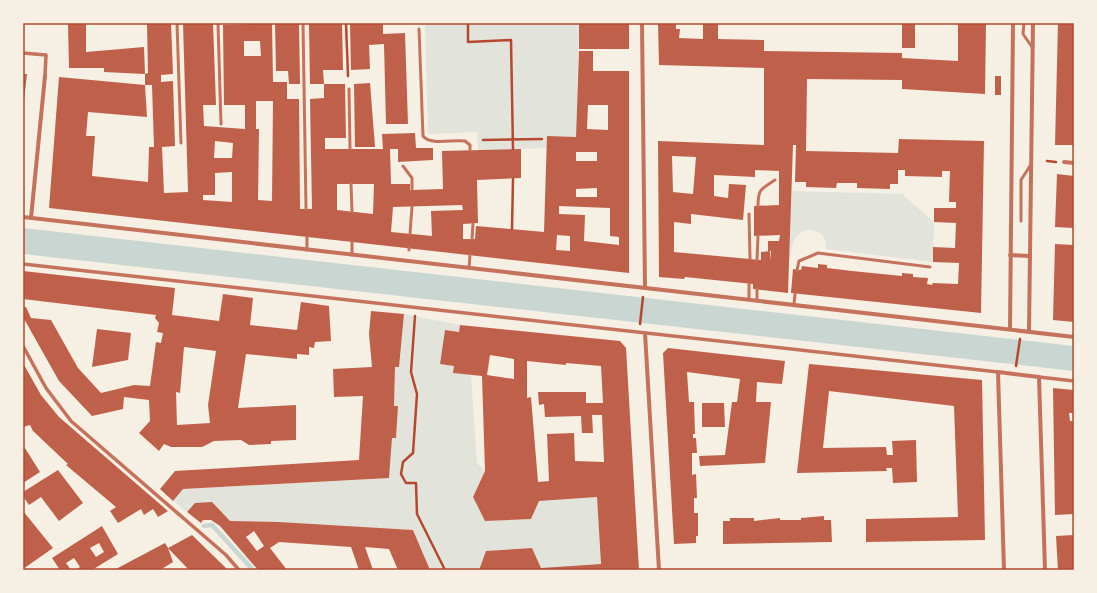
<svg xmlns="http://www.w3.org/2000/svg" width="1097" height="593" viewBox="0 0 1097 593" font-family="Rubik,sans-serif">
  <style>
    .green { fill: #e2e4dc }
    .water { fill: #c9d6d2 }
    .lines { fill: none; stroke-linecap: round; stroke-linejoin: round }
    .stream { stroke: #c9d6d2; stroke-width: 4.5 }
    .building { fill: #bf614a; fill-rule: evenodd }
    .path { stroke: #b5482f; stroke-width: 2.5 }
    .service { stroke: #c5725c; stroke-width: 3 }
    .pedestrian { stroke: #c5725c; stroke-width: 3.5 }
    .minor { stroke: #c5725c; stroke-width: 4 }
    .neatline { fill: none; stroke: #b5482f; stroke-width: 1.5 }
  </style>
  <rect width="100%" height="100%" fill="#f6efe4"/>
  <g class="green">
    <polygon points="411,23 579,23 576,137 548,136 547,148 478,150 477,132 428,134 425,24"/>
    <path d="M792 191 902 194 934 222 933 262 826 249C827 237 821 232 810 229 791 234 793 245 789 262Z"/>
    <polygon points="404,314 460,325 459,332 445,330 440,364 454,366 454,373 471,375 477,463 485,471 473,497 485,521 531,519 539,501 597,497 601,564 541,568 531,548 486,551 479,570 430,570 413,530 230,521 212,503 195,503 187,512 173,501 183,489 389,478 392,438 396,438 398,406 394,406 395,367 399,367"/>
  </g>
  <polygon class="water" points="23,228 1074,346 1074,371 23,254"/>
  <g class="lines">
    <polyline class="stream" points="204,526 212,525 253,570"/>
  </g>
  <g class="building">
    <polygon points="68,23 86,23 86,52 144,47 145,74 104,72 104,68 69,68"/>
    <path d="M147 23H171L173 74 161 75V82L173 81 175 146 162 147 164 193 188 192 183 23H213L216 105H203L204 126 245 129V105H224L223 25 272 23 273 82H287V99H299L300 209H312L310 99 324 98V84H345L346 138H325V149H383L382 134 415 133 416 148H433V160L398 162V149H390L391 184H410V190L443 189 442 151 521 149V178L477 180 478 223 463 224V239H475L476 226 544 232 547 136 576 137 579 51H593V71H629V273L49 208 59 77 145 85V74L148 73ZM244 41H260L261 56H244ZM145 85H152L154 147H149L148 182 92 176 95 136H86L88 112 147 117ZM256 101H273L272 201 258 200 259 129H256ZM588 105H608V130L587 129ZM215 141 233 143 232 158H214ZM576 152H597V161H576ZM232 172V202L203 200V195H215V173ZM337 184H374L373 214 337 210ZM597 188V197H576V189ZM462 205 463 210 431 211 432 236 391 232 393 207ZM559 206 610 208V236L619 237V245L584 241 585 215 559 214ZM557 235 570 236V251L556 250Z"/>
    <polygon points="275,23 299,23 300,84 289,84 288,71 276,71"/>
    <polygon points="309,23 342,23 343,70 323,70 324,84 310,84"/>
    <polygon points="350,23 383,23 383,34 405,33 408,124 386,124 384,44 369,45 370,69 351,70"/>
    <rect x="579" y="23" width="50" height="26"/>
    <path d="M658 23H676V29H680L679 38 703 39V23H718V39L764 40V51L902 53V58L958 61V23H986L985 94 902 89V80L807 79 806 151 898 153 899 139 984 141 981 313 791 293 793 269 801 270 802 266 818 268V264L827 265V268L852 271 902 276V273L913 274V277L928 278 927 284 933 285 932 283 958 284 959 263 933 262V247L955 248 956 223 934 222V208H956V202H949L950 171H942V177L905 176V170H898V184H890V189L857 188V183H837L836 188 806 187V182H795L796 145H793L788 293 753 289V284L685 277 684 279 659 277 658 141 764 145V68L659 65ZM672 156 696 157 693 194 673 192ZM755 170 779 171V205L754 206V236L780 235 779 241H768V251H771V261L770 251 761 252V260L674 252V222L691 224V214L743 220 746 185 729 184 728 198 714 196V175L755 177Z"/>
    <rect x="902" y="23" width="13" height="25"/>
    <polygon points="1058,23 1074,23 1074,145 1055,145"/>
    <polygon points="23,74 27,74 24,100 23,100"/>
    <rect x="995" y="76" width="6" height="19"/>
    <polygon points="370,83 375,147 355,147 354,84"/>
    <polygon points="1057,174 1074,176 1074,228 1055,227"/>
    <polygon points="1055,244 1074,245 1074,322 1053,320"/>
    <path d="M23 271 175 288 172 315 219 321 223 294 253 298 250 325 297 330 301 302 329 306 331 341 315 342 314 348 309 347V355L297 354V359L246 354 238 408 296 405V440L271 441V444L249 445 241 440 214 441 202 447H171L164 444 159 451 139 433 150 421 149 400 124 397 123 409 92 416 59 381 23 317V307H26L31 318 51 320 78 368 101 393 134 385 150 386 156 342 161 343 163 333 157 332 159 323 155 318 156 315 23 299ZM184 347 216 351 208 405 210 423 177 425 176 392 180 393Z"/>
    <polygon points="371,311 404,314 399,367 395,367 394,406 398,406 396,438 392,438 389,478 183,489 173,501 160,489 175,471 359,460 363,396 334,397 333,369 372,367 369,334"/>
    <path d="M460 325 620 341 626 348 639 570H479L486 551 532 548 541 568 601 564 597 497 539 501 531 519 485 521 473 497 485 471 482 376 453 373 454 366 440 364 445 330 459 332ZM490 355 514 359V379L487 375ZM527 361 566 365V363L601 366 603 403H586V392H538L539 405 544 404 545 417 581 416 582 433H593L592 415H602L604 462 575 461 574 433 547 434 549 481 538 482 531 397 527 398Z"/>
    <polygon points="97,329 131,333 128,360 92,367"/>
    <polygon points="668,348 785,361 782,384 757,382 756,402 771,402 765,463 700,466 699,456 725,455 732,402 737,402 740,379 687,372 689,402 694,402 695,434 693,434 693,438 696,438 697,453 692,453 692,475 696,474 697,498 694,498 694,513 698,513 698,536 696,536 696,543 674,544 663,353"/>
    <polygon points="23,363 41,395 59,417 168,511 158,517 153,509 144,515 141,509 118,523 110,511 116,507 66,465 68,464 33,431 30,425 23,427"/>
    <polygon points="809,364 982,380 985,540 866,542 866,519 958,517 954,406 829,391 823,448 886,447 887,455 893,455 892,441 916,440 917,482 893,483 892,468 886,468 887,471 797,473"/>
    <polygon points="1053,388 1074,390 1074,413 1069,413 1070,421 1074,421 1074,514 1055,515"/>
    <polygon points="702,403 724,403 725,427 702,427"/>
    <polygon points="23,445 40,472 23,483"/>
    <polygon points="58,470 83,503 59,521 41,497 29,505 23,496 23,492"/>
    <path d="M212 502 230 521 279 522 413 530 430 570H398L389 549 365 547 373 570H359L351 547 279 542 270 548 287 570H258L220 526 211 520H203L201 523 187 512 195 503ZM254 531 264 546 257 551 246 537Z"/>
    <polygon points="23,511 53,548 23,569"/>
    <polygon points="824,516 824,520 831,520 832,542 723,544 723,521 730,521 730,518 754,518 754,521 780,518 780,520 801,520 801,518"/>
    <path d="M102 526 118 554 92 570H75L80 567 74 558 66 563 71 570H60L52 558ZM99 543 104 552 96 557 90 548Z"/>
    <polygon points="192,535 228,570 189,570 168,548 173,562 160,570 114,570 165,543 168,548"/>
    <polygon points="1074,535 1074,570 1058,570 1056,536"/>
  </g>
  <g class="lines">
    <g class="path">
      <polyline points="346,23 348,76"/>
      <polyline points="468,23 468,42 511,40 513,149"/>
      <polyline points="483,140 542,139"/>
      <polyline points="1047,161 1056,162"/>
      <polyline points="512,229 513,179"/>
      <polyline points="415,316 411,372 417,394 413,453 403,462 401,474 406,483 416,483 417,514 445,570"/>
      <polyline points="640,324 643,297"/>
      <polyline points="1016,366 1020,339"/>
    </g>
    <g class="service">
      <polyline points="177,23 181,143"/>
      <polyline points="218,23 221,124"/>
      <polyline points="303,23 306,209"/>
      <polyline points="1024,23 1023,34 1032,47"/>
      <path d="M419 29 423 136C431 146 453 139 465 141L470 145V150"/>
      <polyline points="349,89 350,149"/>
      <polyline points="403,166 412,178 412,189"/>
      <polyline points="351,184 352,212"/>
      <path d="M758 206C758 189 761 189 775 180"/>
      <polyline points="749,214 750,259"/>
      <polyline points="1021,221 1021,180 1030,166"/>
      <polyline points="410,234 412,207"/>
      <polyline points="307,237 307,250"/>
      <polyline points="472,239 473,224"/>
      <polyline points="409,250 409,248"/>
      <polyline points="352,255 352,242"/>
      <polyline points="757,260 758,236"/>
      <polyline points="469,268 470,255"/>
      <polyline points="797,270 799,261 818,253 930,267"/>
      <polyline points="749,299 749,284"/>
      <polyline points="757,300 757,289"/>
      <polyline points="794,304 795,294"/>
    </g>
    <g class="pedestrian">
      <polyline points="23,53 46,55 45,76"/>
      <polyline points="23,264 998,372"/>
      <polyline points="23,346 46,388 71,421 226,555 239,570"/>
      <polyline points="1039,377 1074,381"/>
    </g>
    <g class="minor">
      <polyline points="642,23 645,288"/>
      <polyline points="1064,162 1074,163"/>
      <polyline points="23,217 1074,337"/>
      <polyline points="31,218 45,76"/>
      <polyline points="1010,255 1029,256"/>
      <polyline points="1010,329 1013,23"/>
      <polyline points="1029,331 1033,23"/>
      <polyline points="645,333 659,570"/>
      <polyline points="1004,570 998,372 1039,377 1045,570"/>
    </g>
  </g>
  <rect width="1097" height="593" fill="none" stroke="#f6efe4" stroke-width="48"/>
  <rect x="24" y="24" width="1049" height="545" class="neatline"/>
</svg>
